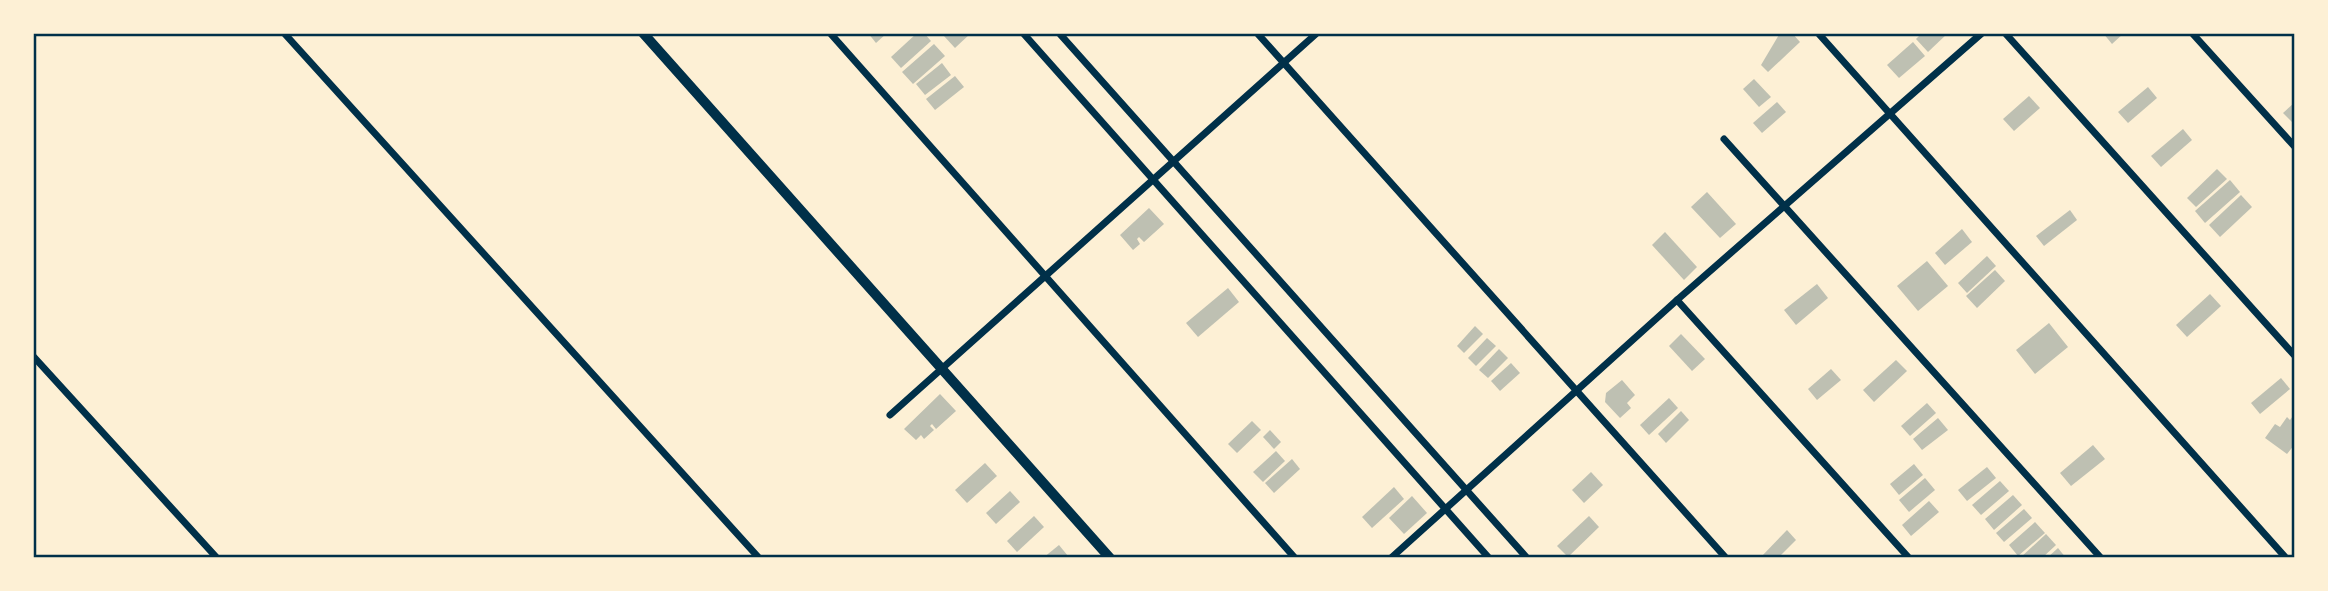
<svg xmlns="http://www.w3.org/2000/svg" width="2328" height="591" viewBox="0 0 2328 591" font-family="'PT Sans',sans-serif">
  <style>
    .building { fill: #bec0b2 }
    .lines { fill: none; stroke-linecap: round; stroke-linejoin: round }
    .minor { stroke: #003049; stroke-width: 7 }
    .tertiary { stroke: #003049; stroke-width: 10 }
    .neatline { fill: none; stroke: #003049; stroke-width: 2.5 }
  </style>
  <rect width="100%" height="100%" fill="#fdf0d5"/>
  <g class="building">
    <polygon points="868,33 887,33 876,43"/>
    <polygon points="917,33 924,33 931,41 901,68 891,57"/>
    <polygon points="946,33 971,33 955,48 943,35"/>
    <polygon points="1780,33 1792,33 1800,42 1768,72 1761,65"/>
    <polygon points="1922,33 1948,33 1928,52 1916,39"/>
    <polygon points="2103,33 2124,33 2112,44"/>
    <polygon points="1913,42 1925,56 1899,78 1887,65"/>
    <polygon points="934,44 945,56 913,84 902,72"/>
    <polygon points="942,63 951,75 925,95 916,84"/>
    <polygon points="955,76 964,87 935,110 926,99"/>
    <polygon points="1754,79 1771,97 1759,107 1743,89"/>
    <polygon points="2148,87 2157,98 2128,123 2118,112"/>
    <polygon points="2029,96 2040,108 2014,131 2003,119"/>
    <polygon points="1777,102 1786,112 1762,133 1753,123"/>
    <polygon points="2295,102 2295,122 2293,123 2283,113"/>
    <polygon points="2183,129 2192,140 2161,167 2151,156"/>
    <polygon points="2217,169 2227,179 2196,207 2187,198"/>
    <polygon points="2230,180 2240,192 2205,223 2195,211"/>
    <polygon points="1707,192 1736,224 1720,238 1691,207"/>
    <polygon points="2241,195 2252,207 2220,237 2209,225"/>
    <polygon points="1149,208 1164,224 1144,242 1139,237 1137,239 1140,244 1133,250 1120,235"/>
    <polygon points="2070,210 2077,220 2044,246 2036,236"/>
    <polygon points="1962,229 1972,242 1945,265 1935,253"/>
    <polygon points="1665,232 1697,267 1684,280 1652,245"/>
    <polygon points="1987,256 1996,266 1967,293 1958,283"/>
    <polygon points="1927,261 1948,286 1918,311 1897,286"/>
    <polygon points="1995,270 2005,281 1977,308 1966,296"/>
    <polygon points="1817,284 1828,298 1796,325 1784,310"/>
    <polygon points="1228,288 1239,302 1198,337 1186,323"/>
    <polygon points="2210,294 2221,306 2187,337 2176,325"/>
    <polygon points="2049,323 2068,347 2035,374 2016,350"/>
    <polygon points="1475,326 1483,334 1464,353 1457,346"/>
    <polygon points="1681,334 1705,359 1692,371 1669,346"/>
    <polygon points="1487,338 1496,346 1476,366 1468,358"/>
    <polygon points="1499,349 1508,358 1488,378 1479,370"/>
    <polygon points="1896,360 1907,371 1874,402 1863,390"/>
    <polygon points="1511,363 1520,373 1500,391 1491,381"/>
    <polygon points="1831,369 1841,380 1817,400 1808,389"/>
    <polygon points="2281,378 2290,389 2260,414 2251,403"/>
    <polygon points="1622,380 1635,395 1627,403 1631,408 1620,418 1605,402 1606,393"/>
    <polygon points="940,394 956,411 936,429 932,424 930,426 934,430 924,439 921,435 916,440 904,429"/>
    <polygon points="1669,398 1678,408 1649,435 1640,425"/>
    <polygon points="1927,403 1936,413 1910,436 1901,426"/>
    <polygon points="1681,411 1689,420 1666,443 1658,434"/>
    <polygon points="2295,413 2295,444 2287,454 2265,438 2275,424 2280,427 2287,417 2290,420"/>
    <polygon points="1938,418 1948,430 1922,450 1913,439"/>
    <polygon points="1252,421 1261,430 1237,453 1228,444"/>
    <polygon points="1270,430 1281,442 1274,449 1263,437"/>
    <polygon points="2093,445 2105,459 2071,486 2060,473"/>
    <polygon points="1276,451 1285,461 1263,482 1253,472"/>
    <polygon points="1292,459 1300,469 1274,493 1265,483"/>
    <polygon points="985,463 997,476 967,503 955,490"/>
    <polygon points="1914,464 1923,475 1899,495 1890,484"/>
    <polygon points="1987,467 1996,478 1967,501 1958,490"/>
    <polygon points="1591,472 1603,485 1584,503 1572,490"/>
    <polygon points="1925,478 1935,490 1909,512 1899,500"/>
    <polygon points="2000,481 2009,491 1981,515 1972,505"/>
    <polygon points="1394,487 1404,499 1372,528 1362,517"/>
    <polygon points="1010,491 1020,502 996,524 986,513"/>
    <polygon points="2013,495 2022,505 1994,530 1985,519"/>
    <polygon points="1412,496 1427,513 1404,534 1389,518"/>
    <polygon points="1929,501 1939,512 1911,536 1902,525"/>
    <polygon points="2024,509 2032,518 2004,542 1996,533"/>
    <polygon points="1034,516 1044,527 1017,552 1007,541"/>
    <polygon points="1589,516 1599,527 1568,557 1557,546"/>
    <polygon points="2035,522 2045,533 2018,556 2009,545"/>
    <polygon points="1787,530 1796,540 1778,558 1760,558"/>
    <polygon points="2046,534 2056,545 2042,558 2020,558"/>
    <polygon points="1059,545 1068,556 1065,558 1043,558"/>
    <polygon points="2058,548 2066,558 2047,558"/>
  </g>
  <g class="lines">
    <g class="minor">
      <polyline points="284,33 759,558"/>
      <polyline points="830,33 1295,558"/>
      <polyline points="1023,33 1489,558"/>
      <polyline points="1059,33 1527,558"/>
      <polyline points="1257,33 1726,558"/>
      <polyline points="1818,33 2286,558"/>
      <polyline points="2005,33 2295,356"/>
      <polyline points="2192,33 2295,147"/>
      <polyline points="1724,139 2101,558"/>
      <polyline points="1677,300 1909,558"/>
      <polyline points="33,356 217,558"/>
      <polyline points="890,415 1317,33"/>
      <polyline points="1391,558 1677,300 1982,33"/>
    </g>
    <polyline class="tertiary" points="643,33 1110,558"/>
  </g>
  <rect width="2328" height="591" fill="none" stroke="#fdf0d5" stroke-width="70"/>
  <rect x="35" y="35" width="2258" height="521" class="neatline"/>
</svg>
